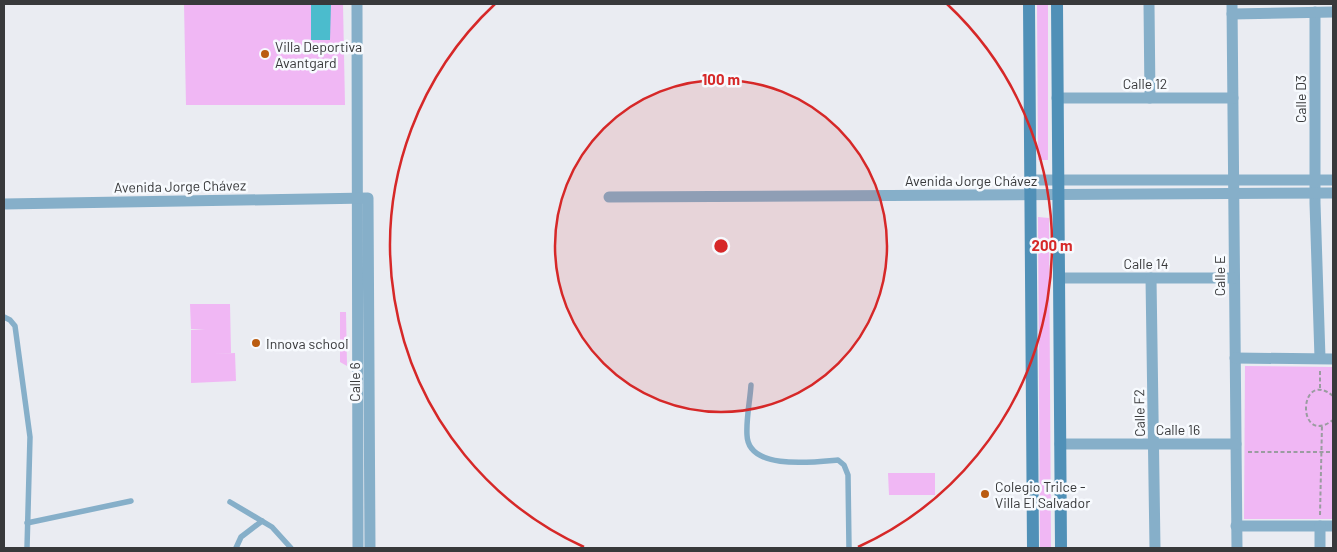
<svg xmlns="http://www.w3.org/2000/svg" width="1337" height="552" viewBox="0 0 1337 552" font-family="Barlow,sans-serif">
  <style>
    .green { fill: #f0b7f4 }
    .water { fill: #4bbccd }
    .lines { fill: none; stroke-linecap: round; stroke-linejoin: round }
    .path { stroke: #9a9ca0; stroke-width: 2; stroke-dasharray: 4 2.5; stroke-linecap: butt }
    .lane { stroke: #86afc9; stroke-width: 5.5 }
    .street { stroke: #86afc9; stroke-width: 11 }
    .secondary { stroke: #5090b7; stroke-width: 12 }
    .ring { fill: none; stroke: #d62828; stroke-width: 2.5 }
    .poi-dot { fill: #ba5c11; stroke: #f7fafe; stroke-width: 2 }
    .labels { text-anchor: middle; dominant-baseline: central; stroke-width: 5; stroke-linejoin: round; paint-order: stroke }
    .poi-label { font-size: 14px; fill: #38393b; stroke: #f7fafe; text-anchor: start }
    .street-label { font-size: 14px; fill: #38393b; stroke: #f7fafe }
    .centre { fill: #d62828; stroke: #f7fafe; stroke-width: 2.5 }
    .ring-label { font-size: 15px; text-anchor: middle; font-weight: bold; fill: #d62828; stroke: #f7fafe; stroke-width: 5; stroke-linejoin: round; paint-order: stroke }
  </style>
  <rect width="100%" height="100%" fill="#eaecf2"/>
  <g class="green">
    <polygon points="184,4 343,4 345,105 186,105"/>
    <polygon points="1037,4 1048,4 1048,160 1038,160"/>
    <polygon points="1038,217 1049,218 1051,548 1040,548"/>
    <polygon points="190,304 230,304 231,353 213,354 235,353 236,381 191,383 191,330 205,329 191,329"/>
    <polygon points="340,312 346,312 347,366 340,362"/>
    <polygon points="1245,366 1333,367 1333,519 1244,519"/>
    <polygon points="888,473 935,473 935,495 889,495"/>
  </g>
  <polygon class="water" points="311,4 331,4 330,40 311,40"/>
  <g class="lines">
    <g class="path">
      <polyline points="1320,371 1320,391"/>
      <path d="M1333 396C1298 367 1296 448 1333 420"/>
      <polyline points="1248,452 1333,452"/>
      <polyline points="1320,515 1322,425"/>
    </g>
    <g class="lane">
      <polyline points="4,317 10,320 15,326 30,437 27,548"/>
      <path d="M751 385C750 401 746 419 747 435 748 471 815 462 838 460L844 465 848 475 849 548"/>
      <polyline points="230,502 272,527 291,548"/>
      <polyline points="27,523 131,501"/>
      <polyline points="236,548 241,537 262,521"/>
    </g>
    <g class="street">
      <polyline points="357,4 358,548"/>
      <polyline points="1149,4 1150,98"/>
      <polyline points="1232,4 1237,548"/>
      <polyline points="1315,12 1315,203 1320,358"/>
      <polyline points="1232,14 1333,12"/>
      <polyline points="1057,98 1233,98"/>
      <polyline points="1031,180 1333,180"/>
      <polyline points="609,197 1333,193"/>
      <polyline points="4,204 368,198 370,548"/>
      <polyline points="1060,278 1233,278"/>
      <polyline points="1151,278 1155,548"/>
      <polyline points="1235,358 1333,359"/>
      <polyline points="1060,444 1236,444"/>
      <polyline points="1236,526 1333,526"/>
      <polyline points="1320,526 1320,548"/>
    </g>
    <g class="secondary">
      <polyline points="1029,4 1033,548"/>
      <polyline points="1057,4 1061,548"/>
    </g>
  </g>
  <circle cx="721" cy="246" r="166" fill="#d62828" fill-opacity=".12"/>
  <g class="ring">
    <circle cx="721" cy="246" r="166"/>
    <path d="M584 547A331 331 0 0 1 495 4M947 4A331 331 0 0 1 858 547"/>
  </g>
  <g class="poi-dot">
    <circle cx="265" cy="54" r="5"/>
    <circle cx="256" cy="343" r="5"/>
    <circle cx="985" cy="494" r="5"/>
  </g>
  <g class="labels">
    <g class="poi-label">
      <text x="275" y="46">Villa Deportiva<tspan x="275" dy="16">Avantgard</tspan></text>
      <text x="266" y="343">Innova school</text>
      <text x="995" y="486">Colegio Trilce -<tspan x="995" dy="16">Villa El Salvador</tspan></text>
    </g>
    <g class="street-label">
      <text x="1145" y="83">Calle 12</text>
      <text transform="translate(1300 99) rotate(-90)">Calle D3</text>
      <text x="971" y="180">Avenida Jorge Chávez</text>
      <text transform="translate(180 186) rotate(-1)">Avenida Jorge Chávez</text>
      <text x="1146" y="263">Calle 14</text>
      <text transform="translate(1219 276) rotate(-90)">Calle E</text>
      <text transform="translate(354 382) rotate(-90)">Calle 6</text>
      <text transform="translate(1139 413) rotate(-91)">Calle F2</text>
      <text x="1178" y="429">Calle 16</text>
    </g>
  </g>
  <circle cx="721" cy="246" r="8" class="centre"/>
  <g class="ring-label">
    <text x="721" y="85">100 m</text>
    <text x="1052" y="251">200 m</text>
  </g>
  <rect width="1337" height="552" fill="none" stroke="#38393b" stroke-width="10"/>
</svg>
